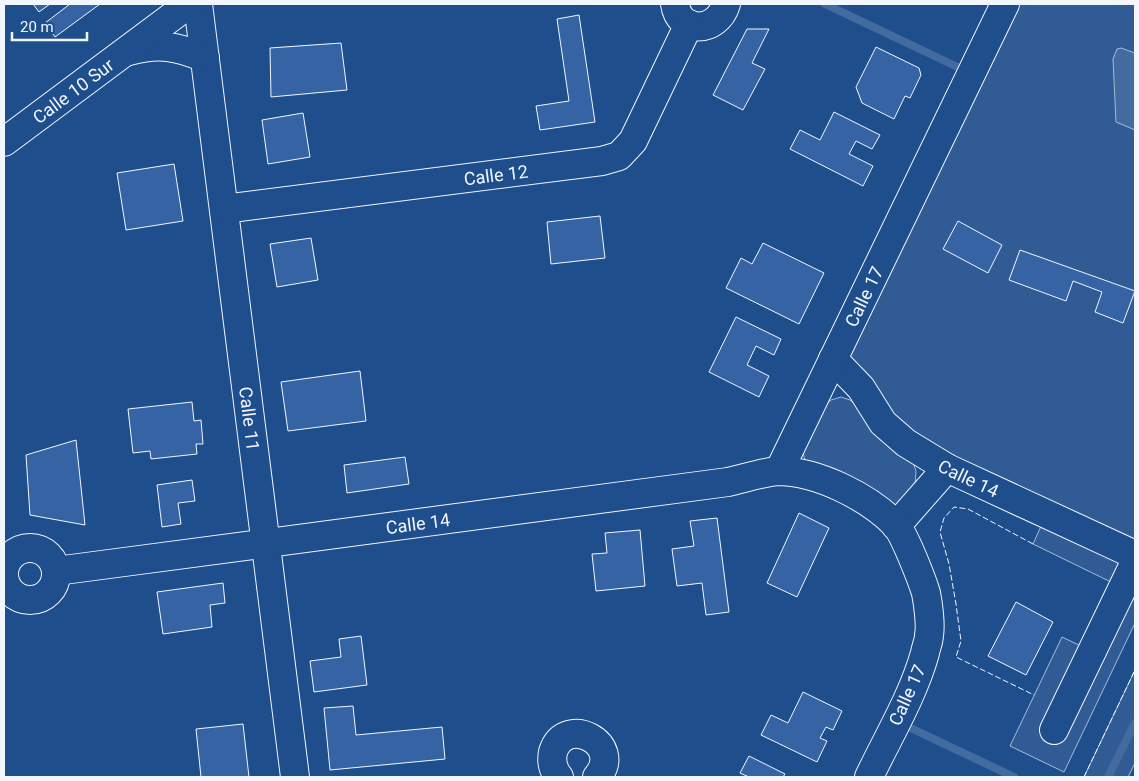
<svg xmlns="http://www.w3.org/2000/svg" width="1139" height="781" viewBox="0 0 1139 781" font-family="Roboto,sans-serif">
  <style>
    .built { fill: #305b95; stroke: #a8bbd7 }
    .water { fill: #446ba0; stroke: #a8bbd7 }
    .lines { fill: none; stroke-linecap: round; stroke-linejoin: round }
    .stream { stroke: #446ba0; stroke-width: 8 }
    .building { fill: #3563a3; stroke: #f2f6ff }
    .minor-casing { stroke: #f2f6ff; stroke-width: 30 }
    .minor { stroke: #1f4e8c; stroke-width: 28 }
    .fence { stroke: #f2f6ff; stroke-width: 1; stroke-dasharray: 6 2.5; stroke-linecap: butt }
    .labels { text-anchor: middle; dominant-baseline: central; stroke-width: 4; stroke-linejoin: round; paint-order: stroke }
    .street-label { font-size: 18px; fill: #f2f6ff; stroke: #1f4e8c }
  </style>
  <rect width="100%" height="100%" fill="#1f4e8c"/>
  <g class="built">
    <polygon points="1005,4 1135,4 1135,555 948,468 833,359"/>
    <polygon points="841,397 850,400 856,405 912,459 916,471 915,486 908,498 896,505 885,504 805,462 803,451 822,407 831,400"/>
    <polygon points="1042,524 1125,563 1115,584 1033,544"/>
    <polygon points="1111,588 1135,600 1135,623 1064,772 1010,746 1062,637 1083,647"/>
    <polygon points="1135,670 1135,763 1128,777 1084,777"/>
  </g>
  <polygon class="water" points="1121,48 1135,53 1135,130 1116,122 1113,59 1117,49"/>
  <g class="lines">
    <g class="stream">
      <polyline points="825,4 968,72"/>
      <polyline points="900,723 1014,777"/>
      <polyline points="1108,777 1135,723"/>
    </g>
  </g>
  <g class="building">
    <polygon points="33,4 50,4 39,12"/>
    <polygon points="70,4 100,4 55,37 45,23"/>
    <polygon points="579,15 595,122 540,130 536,106 569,101 557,19"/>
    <polygon points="747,29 769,29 752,63 765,69 743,110 713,95"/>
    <polygon points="341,43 347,90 271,97 270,48"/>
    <polygon points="876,47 919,68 921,75 910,98 905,96 894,119 862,103 856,87"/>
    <polygon points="834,112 880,135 872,149 856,141 849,154 873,166 863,186 790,149 800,130 820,140"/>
    <polygon points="303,113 310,157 268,164 262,120"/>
    <polygon points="174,164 183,221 126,230 117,173"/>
    <polygon points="600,216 605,258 551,264 547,222"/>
    <polygon points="958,221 1002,245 988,273 943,249"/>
    <polygon points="311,238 318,280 277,287 270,244"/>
    <polygon points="763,243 824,273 799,324 726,288 741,258 752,264"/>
    <polygon points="1020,250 1135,291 1123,323 1095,312 1102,292 1073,281 1066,301 1009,280"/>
    <polygon points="736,317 781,339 774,355 756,346 747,365 769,376 759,397 709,372"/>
    <polygon points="360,371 366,421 288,431 281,382"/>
    <polygon points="192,402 194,421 201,420 203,444 196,444 197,454 151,459 150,451 133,453 128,409"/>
    <polygon points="76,440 85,525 30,515 26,455"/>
    <polygon points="405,457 409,484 347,493 344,465"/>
    <polygon points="192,480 195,501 178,503 181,524 162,527 157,485"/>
    <polygon points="799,513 829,528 797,597 767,583"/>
    <polygon points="717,518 729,612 706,615 702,583 677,586 672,549 694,546 690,521"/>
    <polygon points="640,530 645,586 596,591 592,554 607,553 605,533"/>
    <polygon points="223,583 225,603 210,605 212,627 163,634 157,592"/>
    <polygon points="1016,602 1053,622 1026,675 988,656"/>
    <polygon points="361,636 367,685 314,692 310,661 341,657 339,639"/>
    <polygon points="803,692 842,711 833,730 826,727 820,738 827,741 817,762 761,735 771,715 788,723"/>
    <polygon points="353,706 356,735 442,727 445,759 330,770 324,708"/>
    <polygon points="243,724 249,777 201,777 196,729"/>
    <polygon points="749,756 785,774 783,777 749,777 740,773"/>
  </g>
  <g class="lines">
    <g class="minor-casing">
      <g id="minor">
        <path id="s1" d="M198 4 295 777"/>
        <path d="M675 4C679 34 717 34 726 4"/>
        <path d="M129 51C159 43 177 46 205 58"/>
        <path id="s2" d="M4 142 189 4"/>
        <path id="s3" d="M224 209 602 161 619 156 633 141 689 24"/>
        <path id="s4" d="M833 359 861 388 883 423 906 443 947 468 1135 555"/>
        <path id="s5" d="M779 471 1005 4"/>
        <polyline points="896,526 947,468"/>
        <circle cx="30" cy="574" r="26"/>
        <path id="s6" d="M56 571 728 482C742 479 767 471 780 471 819 472 868 497 895 524 904 533 922 580 926 593 928 603 931 625 929 635 929 641 926 647 925 653 913 696 888 737 869 777"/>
        <polyline points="1054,730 1135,562"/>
        <path d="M559 777C553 770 551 762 553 752 565 713 625 744 597 777"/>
      </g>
    </g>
    <use href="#minor" class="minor"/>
    <g class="fence">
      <polyline points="1033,544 968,509 954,507 944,518 940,532 949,564 956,604 961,641 956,657 1034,695"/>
      <polyline points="1084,777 1135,670"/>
    </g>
  </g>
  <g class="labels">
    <g class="street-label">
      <text stroke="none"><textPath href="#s2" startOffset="86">Calle 10 Sur</textPath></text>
      <text stroke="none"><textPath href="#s3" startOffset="274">Calle 12</textPath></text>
      <text stroke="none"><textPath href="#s5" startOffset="194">Calle 17</textPath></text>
      <text stroke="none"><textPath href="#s1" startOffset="418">Calle 11</textPath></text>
      <text stroke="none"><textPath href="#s4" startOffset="184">Calle 14</textPath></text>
      <text stroke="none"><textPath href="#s6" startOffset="365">Calle 14</textPath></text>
      <text transform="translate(907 695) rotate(-66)">Calle 17</text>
    </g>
  </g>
  <rect width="1139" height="781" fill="none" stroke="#f2f6ff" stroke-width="10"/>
  <path d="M12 32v8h75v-8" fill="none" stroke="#f2f6ff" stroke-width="2.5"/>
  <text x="20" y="32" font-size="15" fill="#f2f6ff" stroke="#1f4e8c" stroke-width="4" paint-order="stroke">20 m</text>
</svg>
